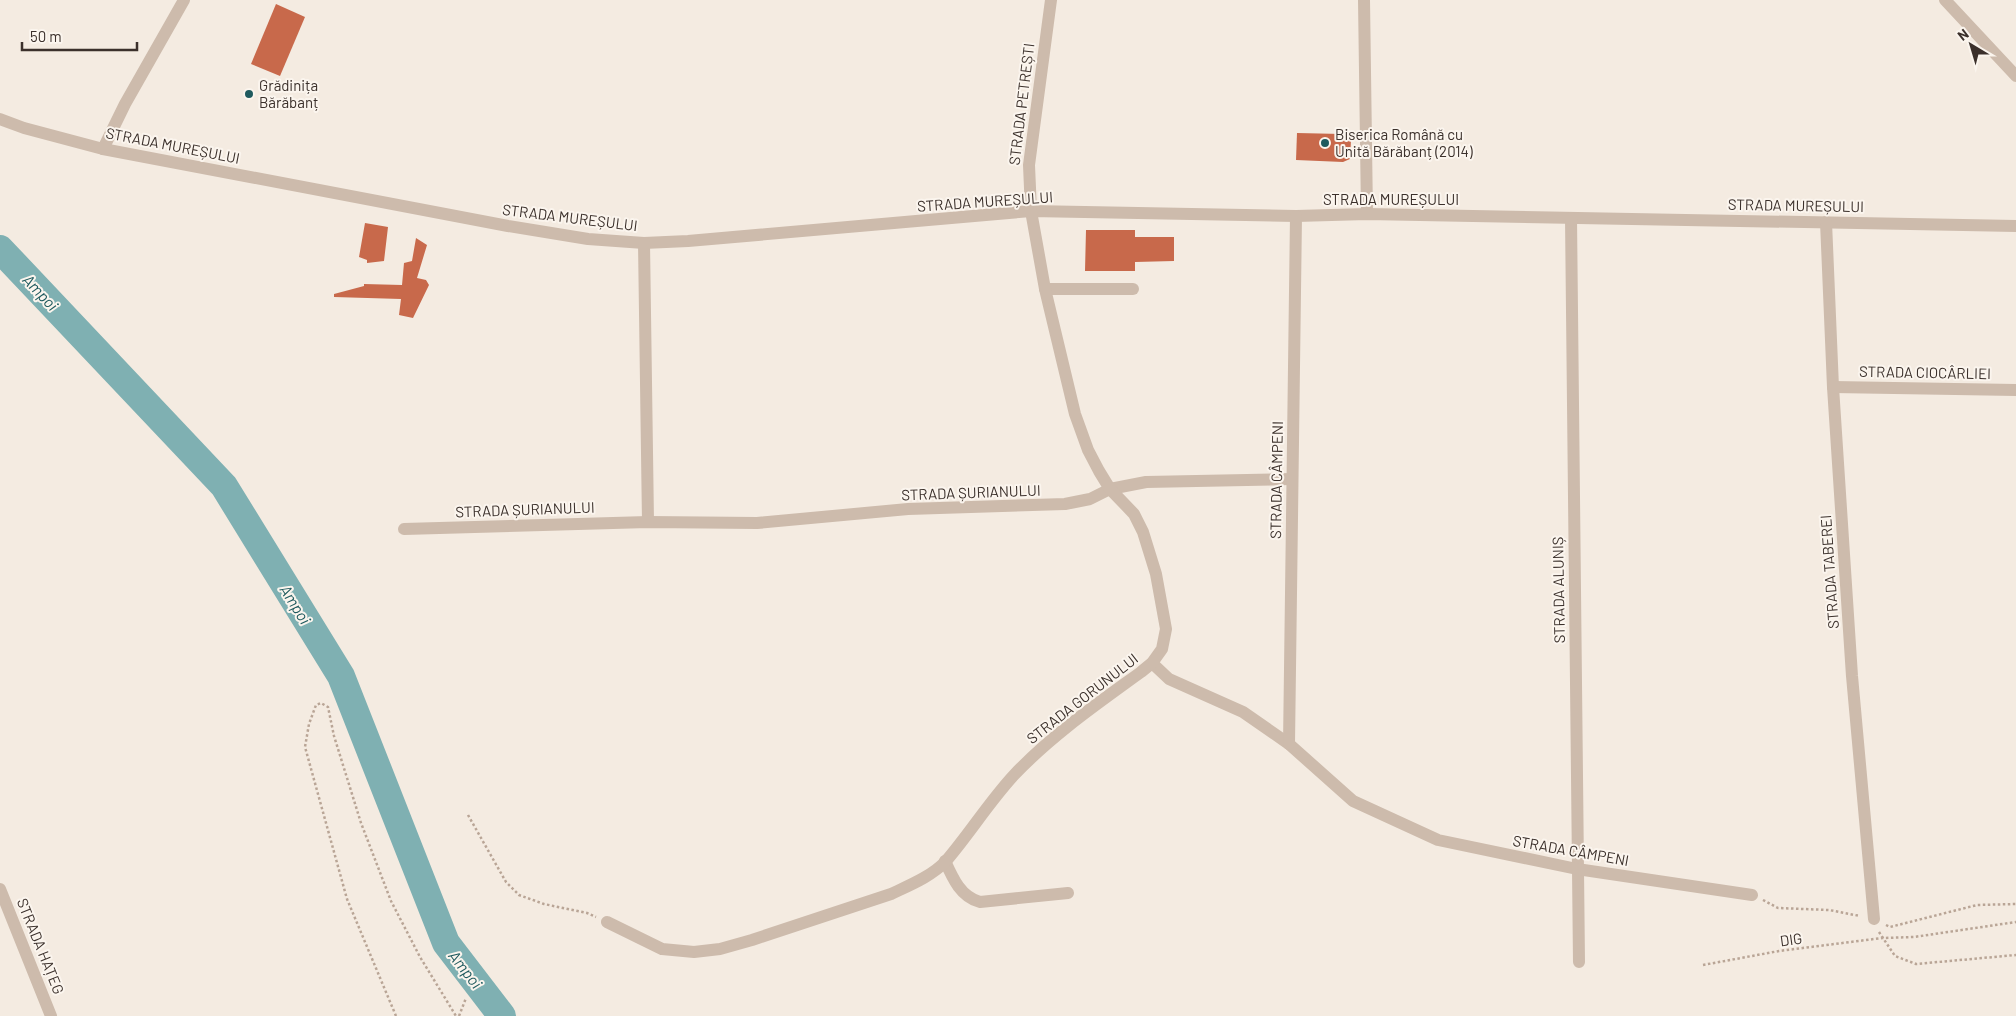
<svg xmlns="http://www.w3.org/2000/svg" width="2016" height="1016" viewBox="0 0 2016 1016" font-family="Barlow,sans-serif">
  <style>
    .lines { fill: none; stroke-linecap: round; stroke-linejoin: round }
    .river { stroke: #7fb0b2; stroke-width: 28 }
    .building { fill: #c8694b }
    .path { stroke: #b9a596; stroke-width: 2.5; stroke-dasharray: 2.5 2.5; stroke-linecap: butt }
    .minor { stroke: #cdbbac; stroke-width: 12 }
    .poi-dot { fill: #1f5a5e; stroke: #fbf5ee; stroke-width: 2 }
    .labels { text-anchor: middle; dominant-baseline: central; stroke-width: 4; stroke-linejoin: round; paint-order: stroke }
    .poi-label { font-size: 15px; fill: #3b302b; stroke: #fbf5ee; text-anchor: start }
    .street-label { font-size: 15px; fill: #3b302b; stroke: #fbf5ee }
    .water-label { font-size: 16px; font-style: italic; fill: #1f5a5e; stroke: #fbf5ee }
  </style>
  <rect width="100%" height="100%" fill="#f4ebe1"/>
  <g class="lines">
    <polyline class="river" points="0,249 224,486 341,676 446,943 502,1016"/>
  </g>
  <g class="building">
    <polygon points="276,4 305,17 280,76 251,64"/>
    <polygon points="1297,133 1342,134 1351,140 1350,159 1343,162 1296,160"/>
    <polygon points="365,223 388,227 384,261 367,263 367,260 359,257"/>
    <polygon points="1086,230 1135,230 1135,237 1174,237 1174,261 1135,262 1135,271 1085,271"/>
    <polygon points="416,238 427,245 417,278 426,280 429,285 413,318 399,315 401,299 334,297 334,294 364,286 364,284 402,285 404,263 412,261"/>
  </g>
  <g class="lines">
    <g class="path">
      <polyline points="468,815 506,882 519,895 544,904 587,913 596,917"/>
      <polyline points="1763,900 1778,908 1829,910 1860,916"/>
      <polyline points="1886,925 1890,927 1977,905 2016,904"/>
      <polyline points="1879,932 1895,956 1916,964 2016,955"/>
      <polyline points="1703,965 1779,951 1882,938 1914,937 2016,922"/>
      <polyline points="396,1016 347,899 305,747 309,724 316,705 321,703 328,707 334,736 361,823 391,901 420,957 456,1016"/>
      <polyline points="459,1016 466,998"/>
    </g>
    <g class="minor">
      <polyline points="1364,0 1367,214"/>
      <polyline points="1945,0 2016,76"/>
      <polyline points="0,119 24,128 103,149 508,226 588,239 644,243 688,241 1031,211 1296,216 1367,214 2016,226"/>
      <polyline points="103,149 125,104 184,0"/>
      <polyline points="1571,218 1579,962"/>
      <polyline points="1826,222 1833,387 1852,676 1874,919"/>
      <polyline points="644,243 648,522"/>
      <polyline points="1045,289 1133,289"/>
      <polyline points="1833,387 2016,390"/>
      <polyline points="404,529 648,522 757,523 908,509 1065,504 1090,499 1110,489 1146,482 1292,479"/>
      <polyline points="1152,663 1169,679 1243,712 1289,744 1353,801 1438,840 1577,869 1752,895"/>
      <polyline points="1289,744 1296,216"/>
      <path d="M945 861C953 879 961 897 980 902L1068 893"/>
      <polyline points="0,889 51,1016"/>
      <path d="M607 922 662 949 694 952 720 949 752 940 891 894C910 885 932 876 946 861 970 833 989 802 1014 775 1052 735 1097 704 1141 672L1152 663 1162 649 1166 629 1156 574 1143 532 1134 514 1110 489 1099 471 1088 450 1075 414 1045 289 1031 211 1029 165 1051 0"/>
    </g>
  </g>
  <g class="poi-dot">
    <circle cx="249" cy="94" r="5"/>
    <circle cx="1325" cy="143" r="5"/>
  </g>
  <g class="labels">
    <g class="poi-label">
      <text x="259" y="85">Grădinița<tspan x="259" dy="17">Bărăbanț</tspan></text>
      <text x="1335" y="134">Biserica Română cu<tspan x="1335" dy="17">Unită Bărăbanț (2014)</tspan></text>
    </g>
    <g class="street-label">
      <text transform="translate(1021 104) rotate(-83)">STRADA PETREȘTI</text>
      <text transform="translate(173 145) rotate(11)">STRADA MUREȘULUI</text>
      <text x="1391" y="199">STRADA MUREȘULUI</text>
      <text transform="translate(985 201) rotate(-4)">STRADA MUREȘULUI</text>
      <text transform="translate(1796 205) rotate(1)">STRADA MUREȘULUI</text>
      <text transform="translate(570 217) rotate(7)">STRADA MUREȘULUI</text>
      <text transform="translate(1925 372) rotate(1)">STRADA CIOCÂRLIEI</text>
      <text transform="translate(1276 480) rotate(-89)">STRADA CÂMPENI</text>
      <text transform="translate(971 492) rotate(-2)">STRADA ȘURIANULUI</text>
      <text transform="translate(525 509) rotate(-2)">STRADA ȘURIANULUI</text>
      <text transform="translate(1829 572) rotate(-94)">STRADA TABEREI</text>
      <text transform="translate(1558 590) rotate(-91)">STRADA ALUNIȘ</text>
      <text transform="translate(1082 698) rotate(-38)">STRADA GORUNULUI</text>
      <text transform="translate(1571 850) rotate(10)">STRADA CÂMPENI</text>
      <text transform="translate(1791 939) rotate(-8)">DIG</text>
      <text transform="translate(41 946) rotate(68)">STRADA HAȚEG</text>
    </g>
    <g class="water-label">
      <text transform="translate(41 292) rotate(47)">Ampoi</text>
      <text transform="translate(296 604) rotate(58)">Ampoi</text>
      <text transform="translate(466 969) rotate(52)">Ampoi</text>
    </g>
  </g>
  <g transform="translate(1971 45) rotate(322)" stroke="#fbf5ee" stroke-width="4" paint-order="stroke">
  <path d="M0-4L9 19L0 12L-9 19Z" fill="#3b302b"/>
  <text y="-8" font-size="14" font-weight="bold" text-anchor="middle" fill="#3b302b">N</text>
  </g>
  <path d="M22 42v8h115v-8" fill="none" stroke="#3b302b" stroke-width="2.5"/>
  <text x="30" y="42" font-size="15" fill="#3b302b" stroke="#fbf5ee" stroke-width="4" paint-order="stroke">50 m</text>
</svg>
